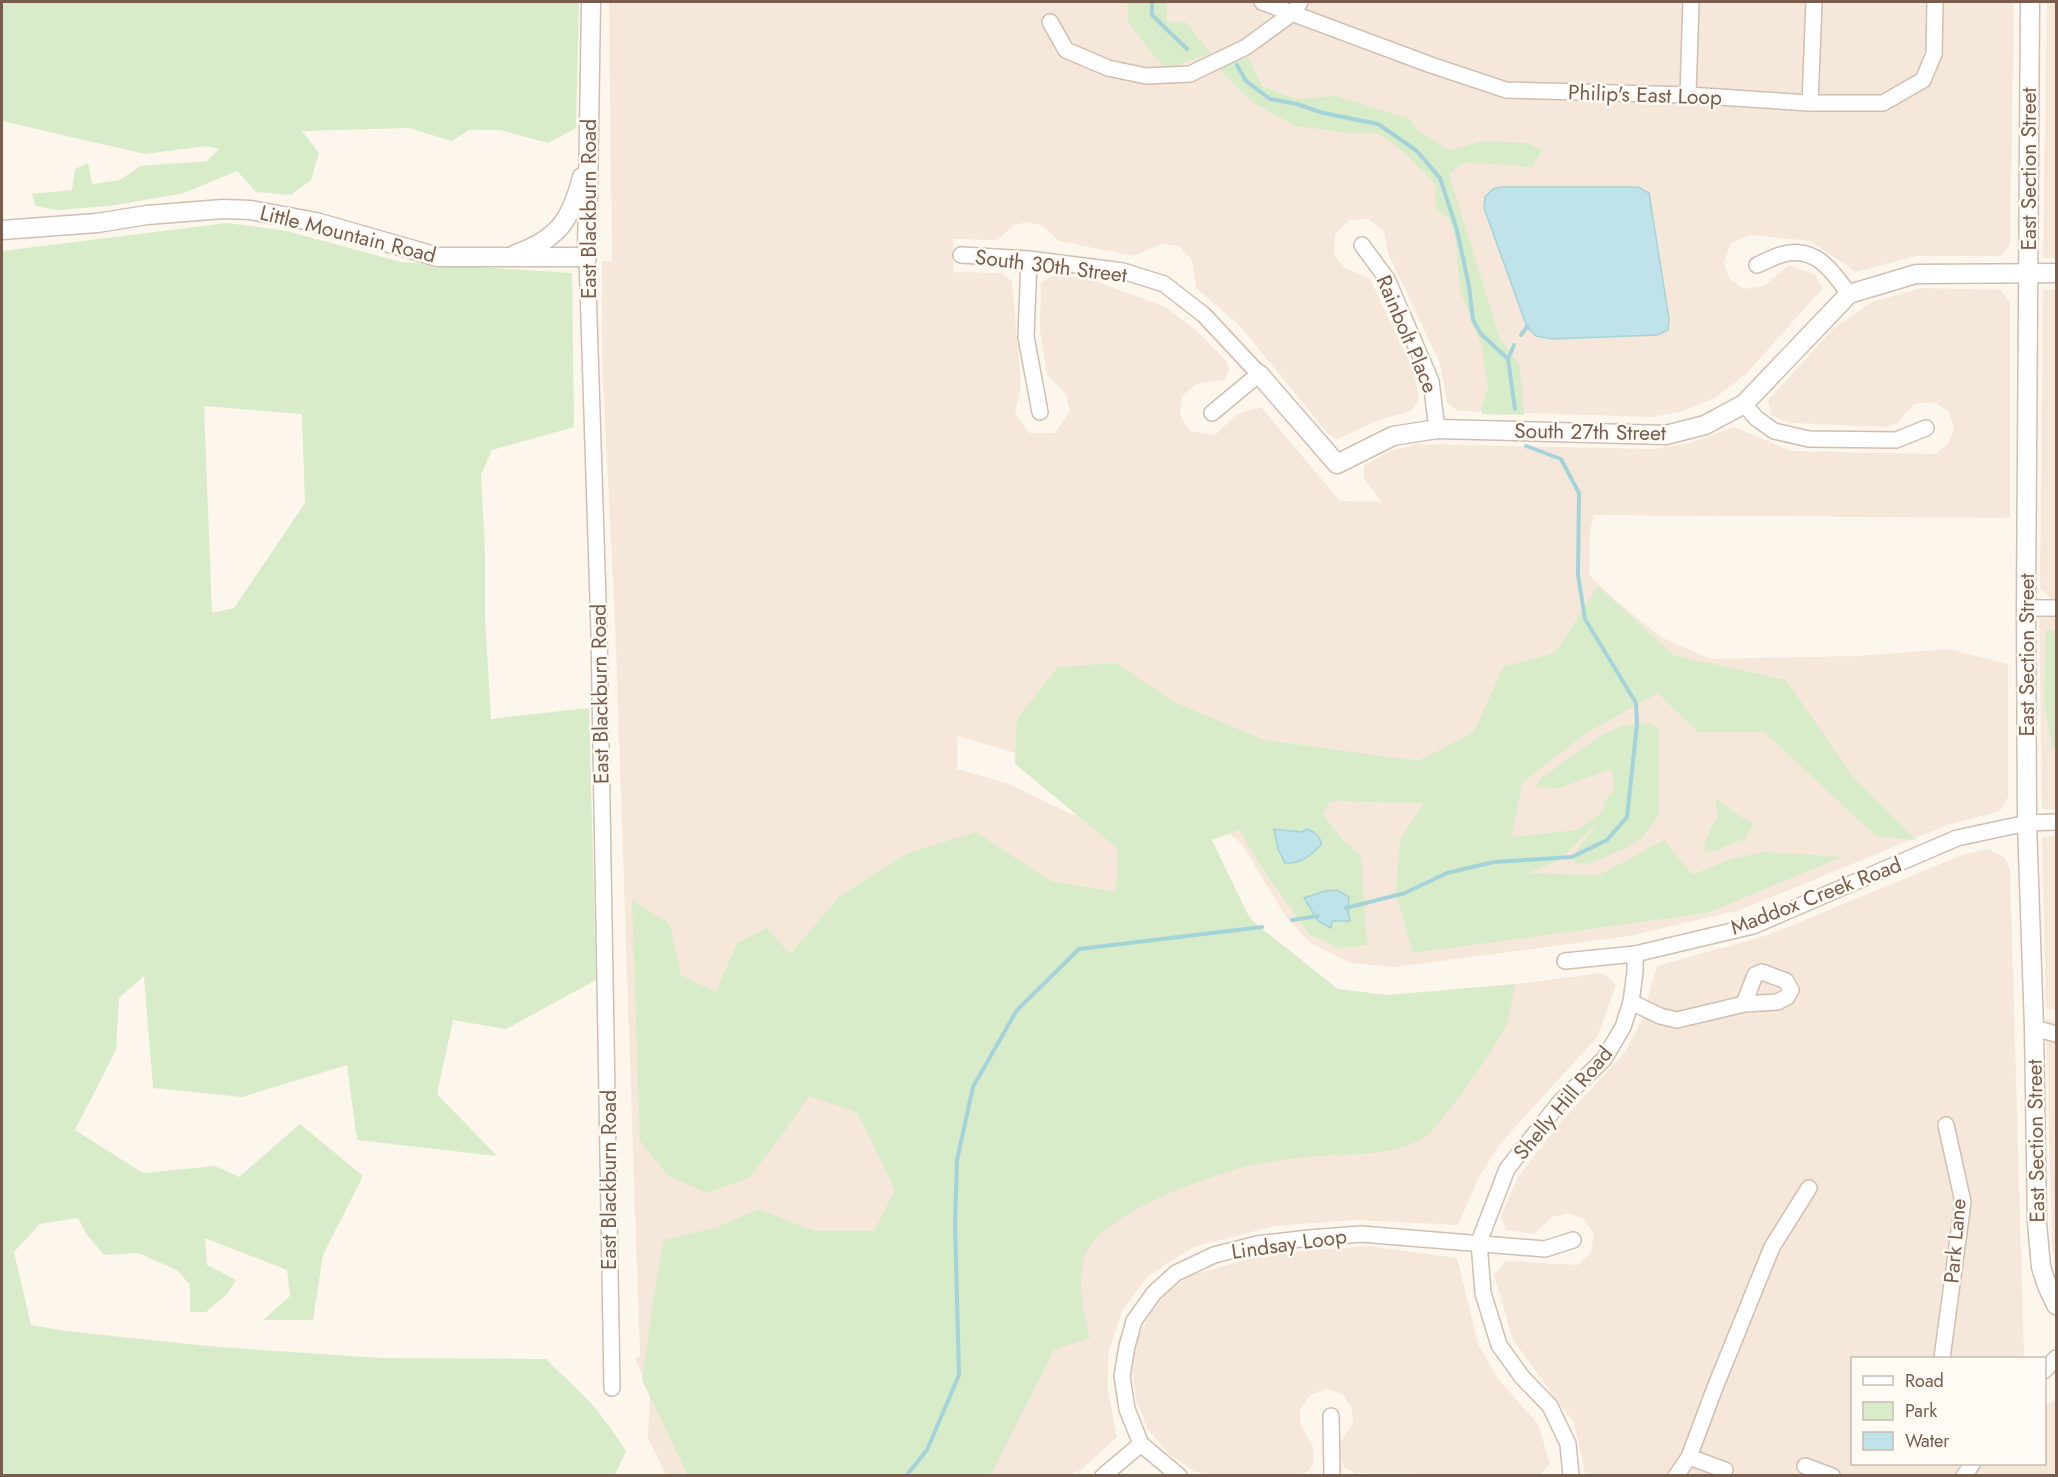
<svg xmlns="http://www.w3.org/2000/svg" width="2058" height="1477" viewBox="0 0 2058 1477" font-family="Jost,sans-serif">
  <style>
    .residential { fill: #f5e8da }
    .green { fill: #d8ecc9; fill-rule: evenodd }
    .water { fill: #bfe3e8; stroke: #a5d3da; stroke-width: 1.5 }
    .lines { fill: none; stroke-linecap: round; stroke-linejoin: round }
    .stream { stroke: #a5d3da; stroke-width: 4 }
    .minor-casing { stroke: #d1beb0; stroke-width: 18 }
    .tertiary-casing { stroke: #d1beb0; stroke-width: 21 }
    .minor { stroke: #fff; stroke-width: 15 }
    .tertiary { stroke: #fff; stroke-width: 18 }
    .labels { text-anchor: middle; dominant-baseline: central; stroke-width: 5; stroke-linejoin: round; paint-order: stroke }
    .street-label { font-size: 21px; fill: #7a5c4d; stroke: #fffaf3 }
  </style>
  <rect width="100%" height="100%" fill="#fdf6ec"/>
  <g class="residential">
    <polygon points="609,2 2014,2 2010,245 2001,256 1916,256 1856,272 1810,241 1751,235 1731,243 1724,263 1730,279 1744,289 1764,286 1789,265 1814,274 1823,288 1747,373 1715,398 1684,411 1651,417 1458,411 1447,403 1440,363 1388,254 1384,231 1368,219 1349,220 1335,234 1334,255 1344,267 1370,279 1414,371 1419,399 1411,411 1376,421 1338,439 1328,434 1240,326 1196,288 1192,260 1179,246 1161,244 1134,256 1059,241 1043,226 1029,222 1014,225 997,240 953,239 953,272 1001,273 1012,281 1021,387 1015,412 1029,433 1055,433 1070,411 1066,394 1047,375 1040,330 1041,283 1053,275 1090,279 1165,307 1197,331 1227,362 1229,371 1224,380 1196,384 1182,396 1180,415 1190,431 1215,435 1236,415 1261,407 1340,501 1382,502 1364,479 1364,466 1387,452 1418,444 1652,449 1690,443 1734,427 1791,451 1935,454 1948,444 1954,428 1949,412 1935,402 1914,404 1897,423 1888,427 1790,423 1771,415 1768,400 1834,328 1872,302 1922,288 2001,290 2010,303 2010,518 1594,515 1590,531 1589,575 1613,598 1661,637 1710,659 1857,656 1948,649 2008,664 2008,797 2000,811 1947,825 1740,910 1629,936 1395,967 1350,963 1309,942 1286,917 1241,843 1195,805 957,736 957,769 1009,784 1073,815 1150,824 1218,867 1275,956 1336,993 1392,1000 1602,973 1616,984 1598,1036 1500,1144 1479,1177 1458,1225 1355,1220 1274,1226 1193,1247 1147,1277 1123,1309 1109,1349 1107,1387 1117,1437 1081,1470 1066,1476 666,1475 648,1438 650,1395 635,1358 640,1356 615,620 602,361 602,261 612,261"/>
    <polygon points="2047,2 2056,2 2056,258 2043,258"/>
    <polygon points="2043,290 2056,290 2056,600 2053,600 2040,588"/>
    <polygon points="2039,617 2056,617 2056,809 2042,809"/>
    <polygon points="2056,836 2056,1010 2046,1008 2042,837"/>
    <polygon points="1989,849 2005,858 2010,869 2024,1358 1852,1358 1852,1464 2044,1464 2045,1405 2056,1401 2056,1475 1590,1475 1585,1472 1574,1423 1513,1340 1494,1275 1506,1261 1578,1265 1591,1252 1594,1234 1584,1219 1568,1213 1552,1217 1534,1234 1506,1230 1501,1216 1518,1177 1559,1124 1626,1051 1642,1019 1657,966 1768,935 1962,855"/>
    <polygon points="2046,1019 2056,1022 2056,1267 2052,1246"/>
    <polygon points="1368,1246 1457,1258 1478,1344 1498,1379 1538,1424 1550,1464 1539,1476 1355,1473 1345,1468 1340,1459 1341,1442 1353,1423 1352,1408 1342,1394 1327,1389 1310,1395 1300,1410 1301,1426 1313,1446 1313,1465 1306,1473 1290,1476 1212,1475 1195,1472 1168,1453 1147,1428 1136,1399 1132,1367 1137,1339 1150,1314 1168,1292 1191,1275 1271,1253"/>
  </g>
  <g class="green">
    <polygon points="2,2 579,2 576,128 548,143 500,130 469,130 452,141 409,128 302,131 319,153 311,180 291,195 256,192 237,171 184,193 110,206 57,210 35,206 32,194 72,190 75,169 88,163 92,184 120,180 140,166 207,161 219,149 207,146 145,154 2,121"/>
    <polygon points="1127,2 1167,2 1167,22 1185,22 1211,53 1167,69 1156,58 1128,22"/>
    <polygon points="1248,57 1262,86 1295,99 1335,96 1408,118 1419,131 1449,150 1483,141 1526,143 1543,149 1532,167 1464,162 1449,174 1499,336 1520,366 1524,415 1482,414 1481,407 1488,388 1482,347 1460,291 1456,240 1449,219 1437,210 1435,195 1437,186 1405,153 1379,134 1349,133 1295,126 1252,102 1216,66"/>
    <path d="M227 223 287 231 401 262 572 273 574 427 492 450 481 475 485 555V619L491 719 589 708 596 980 506 1029 453 1020 437 1094 497 1156 357 1140 347 1065 242 1097 153 1088 144 976 119 998 116 1050 75 1130 143 1173 215 1166 239 1177 300 1124 363 1176 323 1255 313 1320H263L290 1296 287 1270 205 1238 207 1265 236 1280 228 1293 206 1312H190V1285L177 1270 138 1253 104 1255 87 1235 78 1218 40 1224 14 1252 31 1325 65 1331 218 1347 381 1358 546 1359C558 1372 571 1382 583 1395 600 1412 613 1431 626 1451L615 1475H2V251ZM204 406 302 414 305 503 234 608 212 613Z"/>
    <path d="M1598 586 1673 655 1786 680 1854 778 1916 840 1876 836 1764 732H1698L1658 693 1585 734 1522 783 1512 837 1576 830 1603 812 1605 801 1615 789 1611 769 1559 788 1536 787 1540 779 1600 736 1624 725 1650 723 1659 729V814L1643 837 1624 849 1591 863 1576 864 1572 857 1598 822 1559 860 1529 873 1599 875 1664 840 1692 875 1734 858 1765 852 1842 857 1707 913 1413 953 1396 894 1400 839 1424 803 1330 801 1323 814 1340 837 1361 856 1367 945 1339 948 1309 934 1265 872 1239 830 1212 840 1250 919 1338 989 1388 995 1515 984C1512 997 1511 1012 1507 1024 1501 1040 1438 1130 1424 1138 1387 1159 1341 1152 1300 1158 1279 1160 1257 1163 1237 1169 1197 1181 1092 1217 1083 1262 1078 1288 1084 1314 1090 1338L1054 1350 990 1476 688 1475 642 1380 653 1301 664 1240 717 1227 758 1209 814 1231H874L895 1190 857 1112 809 1096 782 1135 749 1178 707 1193 668 1176 640 1141 632 900 670 924 681 975 716 992 737 943 767 928 790 954 840 896 908 853 976 832 1051 881 1116 892 1118 849 1015 764 1017 719 1058 667 1116 663 1174 702 1264 740 1418 761 1474 732 1503 667 1555 653Z"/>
    <polygon points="2046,630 2056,631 2056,748 2052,749 2044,698"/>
    <path d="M1715 798 1741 817 1750 820 1752 825 1745 840C1730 840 1720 854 1704 851 1706 838 1710 827 1718 816Z"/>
  </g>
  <g class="water">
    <polygon points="1501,187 1638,187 1649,193 1669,319 1668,330 1657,335 1552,339 1536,336 1527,327 1484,208 1485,197 1493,189"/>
    <path d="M1274 829 1301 832 1307 829C1315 832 1321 836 1321 845 1310 856 1300 864 1285 863L1278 849Z"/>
    <polygon points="1328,890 1332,891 1337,890 1349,897 1348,912 1350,921 1332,921 1331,928 1318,921 1304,898"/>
  </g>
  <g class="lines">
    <g class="stream">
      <polyline points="1152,2 1152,15 1187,49"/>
      <polyline points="1237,65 1246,81 1270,99 1297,104 1323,113 1378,124 1417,151 1440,178 1457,230 1469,286 1473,320 1481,334 1508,359 1515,409"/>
      <polyline points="1521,335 1527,327"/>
      <polyline points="1508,359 1514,345"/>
      <polyline points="1346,908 1405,893 1447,873 1494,862 1572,857 1607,840 1627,817 1637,724 1636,703 1585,619 1578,575 1579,493 1561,459 1526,446"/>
      <polyline points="1292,920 1318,916"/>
      <polyline points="906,1476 927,1450 959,1375 955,1225 957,1160 973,1087 1017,1010 1079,949 1262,927"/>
    </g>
    <g class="minor-casing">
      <g id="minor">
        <polyline points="1262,2 1431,65 1506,90 1688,95 1810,103 1883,103 1923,80 1934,54 1935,2"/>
        <polyline points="1050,22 1066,50 1108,68 1146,76 1190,74 1246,47 1294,12 1300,2"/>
        <polyline points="1688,95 1691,2"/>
        <polyline points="1810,103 1814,2"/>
        <polyline points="1362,245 1387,279 1431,381 1437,429"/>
        <polyline points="961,255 1029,259 1123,271 1164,284 1204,315 1259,374 1212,413"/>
        <polyline points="587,257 599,631 612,1388"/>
        <polyline points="1029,259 1026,337 1040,412"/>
        <path d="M1757 265C1766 261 1775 256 1784 254 1816 246 1833 272 1849 294"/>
        <polyline points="1744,404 1756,418 1774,431 1809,439 1896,440 1926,428"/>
        <polyline points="2026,608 2056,608"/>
        <polyline points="1565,961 1635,954 1753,926 1957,838 2027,823 2056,822"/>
        <polyline points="1631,1002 1660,1016 1677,1020 1744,1004 1777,1002 1787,997 1791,990 1786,981 1762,972 1755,975 1744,1004"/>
        <polyline points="2034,1028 2056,1034"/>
        <polyline points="1942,1358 1963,1202 1946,1125"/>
        <polyline points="2044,1371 2056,1358"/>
        <polyline points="1331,1416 1332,1476"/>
        <polyline points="1689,1457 1725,1470"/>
        <polyline points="1805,1466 1832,1476"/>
        <polyline points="1103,1476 1141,1444"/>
        <polyline points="1179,1476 1141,1444 1127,1409 1122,1376 1127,1346 1134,1321 1154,1293 1176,1273 1214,1255 1257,1244 1309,1238 1361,1234 1545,1249 1573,1240"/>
        <polyline points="1571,1476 1568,1444 1550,1406 1522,1377 1499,1345 1483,1293 1479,1242 1507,1169 1560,1102 1604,1059 1623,1027 1631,1002 1635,972 1635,954"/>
        <polyline points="1676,1476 1689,1457 1714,1390 1772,1247 1809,1188"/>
        <polyline points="1964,1476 1972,1464"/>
      </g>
    </g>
    <g class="tertiary-casing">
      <g id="tertiary">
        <polyline points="2030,2 2026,608 2027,823 2034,1028 2037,1223 2041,1267 2048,1288 2056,1305"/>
        <polyline points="2,230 97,223 147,215 223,209 250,210 316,222 438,257 587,257 591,2"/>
        <path d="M516 254C558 239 571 220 582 177"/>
        <polyline points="1259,374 1337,464 1393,436 1437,429 1666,435 1705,425 1744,404 1849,294 1916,274 2056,273"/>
      </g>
    </g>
    <use href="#minor" class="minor"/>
    <use href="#tertiary" class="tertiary"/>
  </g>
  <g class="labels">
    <g class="street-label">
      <text transform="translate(1645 95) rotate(2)">Philip's East Loop</text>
      <text transform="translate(2029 169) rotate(-90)">East Section Street</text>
      <text transform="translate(589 209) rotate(-90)">East Blackburn Road</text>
      <text transform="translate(348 234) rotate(14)">Little Mountain Road</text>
      <text transform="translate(1051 266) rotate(7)">South 30th Street</text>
      <text transform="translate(1407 334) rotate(67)">Rainbolt Place</text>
      <text transform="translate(1590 432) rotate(1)">South 27th Street</text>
      <text transform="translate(2027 655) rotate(-90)">East Section Street</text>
      <text transform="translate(600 694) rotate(-91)">East Blackburn Road</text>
      <text transform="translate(1816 896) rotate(-21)">Maddox Creek Road</text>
      <text transform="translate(1563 1103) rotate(-50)">Shelly Hill Road</text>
      <text transform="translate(2036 1141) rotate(-91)">East Section Street</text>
      <text transform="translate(609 1180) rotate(-90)">East Blackburn Road</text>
      <text transform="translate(1955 1241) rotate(-85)">Park Lane</text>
      <text transform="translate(1289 1244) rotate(-8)">Lindsay Loop</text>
    </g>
  </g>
  <rect width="2058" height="1477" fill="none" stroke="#7a5c4d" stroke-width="6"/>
  <rect x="1851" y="1357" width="195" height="108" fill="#fffaf3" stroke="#cabbb1" stroke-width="1.5"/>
  <rect x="1863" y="1376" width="30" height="9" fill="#ffffff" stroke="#cabbb1" stroke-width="1.5"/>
  <text x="1905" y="1387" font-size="18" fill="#7a5c4d">Road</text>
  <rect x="1863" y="1402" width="30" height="18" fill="#d8ecc9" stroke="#cabbb1" stroke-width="1.5"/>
  <text x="1905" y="1417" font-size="18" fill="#7a5c4d">Park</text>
  <rect x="1863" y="1432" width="30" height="18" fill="#bfe3e8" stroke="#cabbb1" stroke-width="1.5"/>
  <text x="1905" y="1447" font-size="18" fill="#7a5c4d">Water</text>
</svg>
